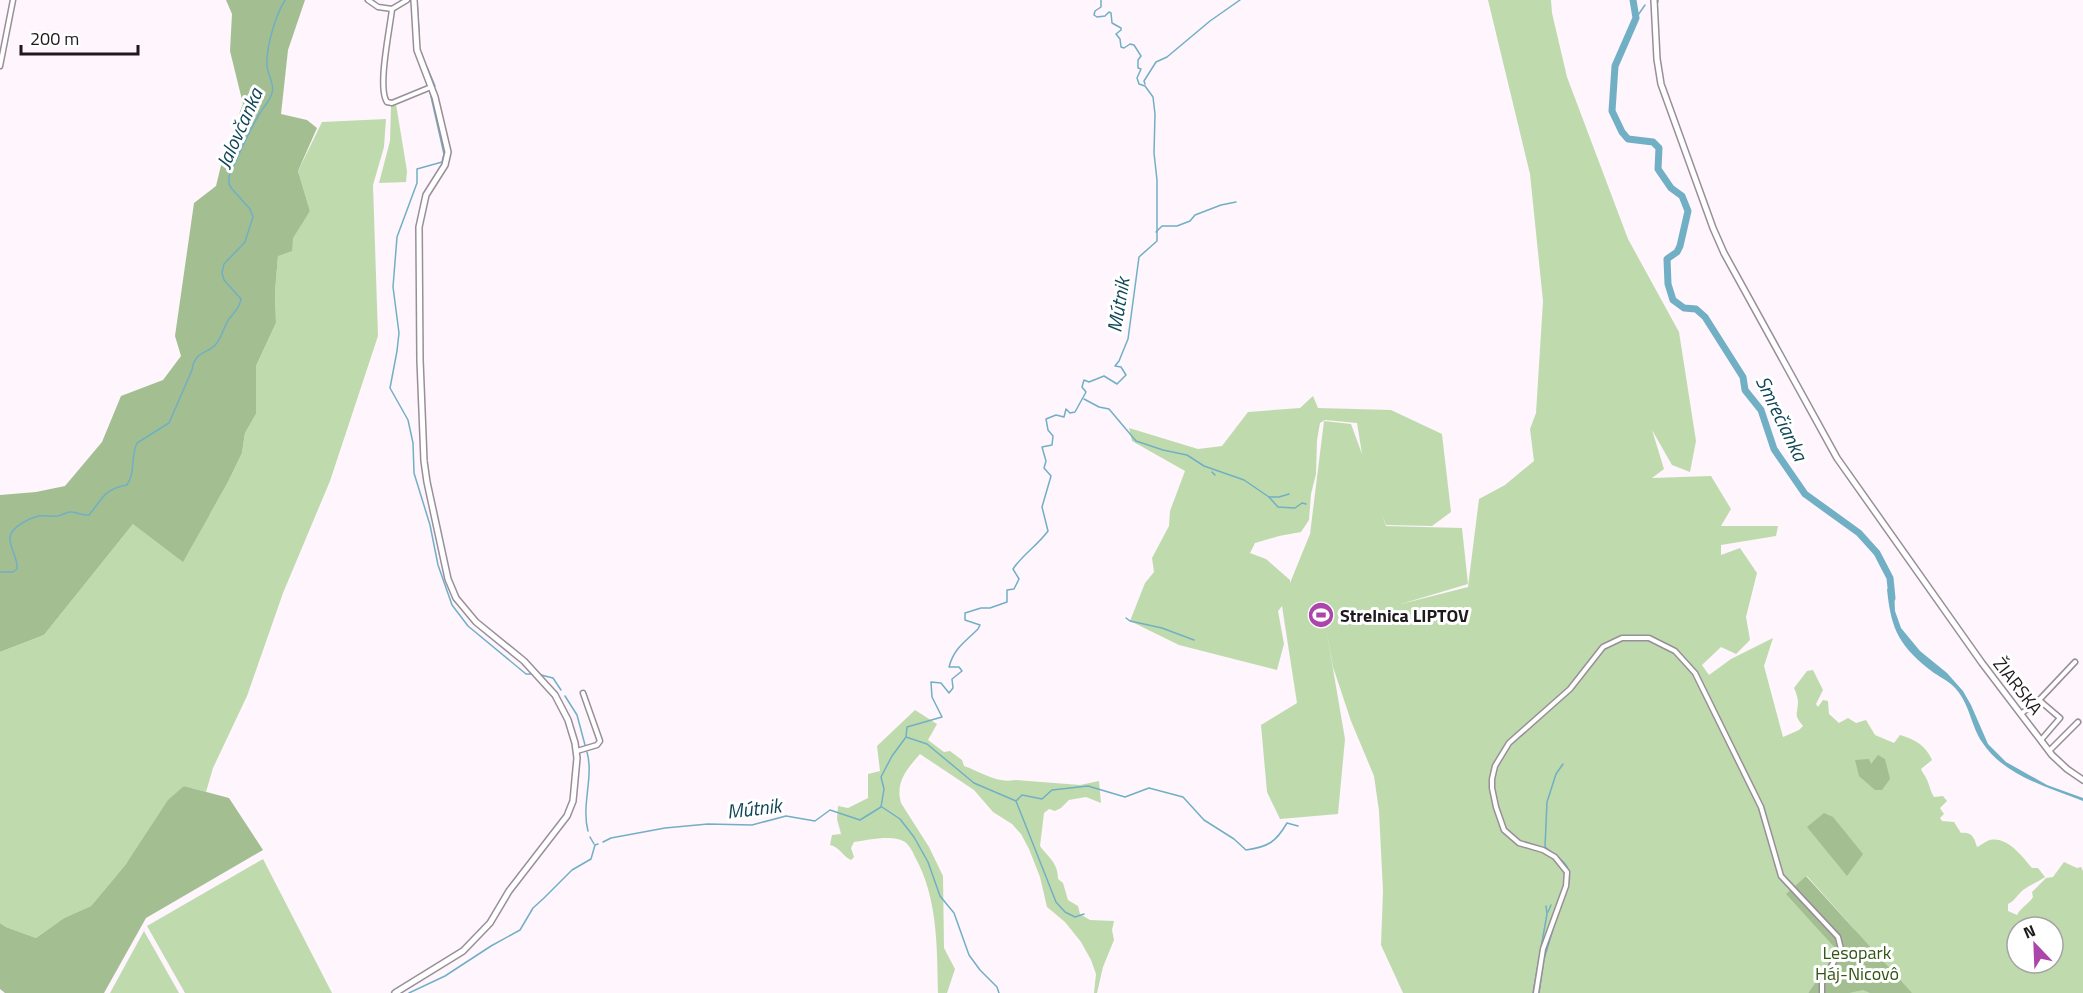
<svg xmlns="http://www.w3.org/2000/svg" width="2083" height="993" viewBox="0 0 2083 993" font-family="'Titillium Web',sans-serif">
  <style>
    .green { fill: #bfdbae; fill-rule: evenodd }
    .forest { fill: #a3bf91 }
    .water { fill: #71afc5 }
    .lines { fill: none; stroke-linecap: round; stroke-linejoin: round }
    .stream { stroke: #71afc5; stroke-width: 1.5 }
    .river { stroke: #71afc5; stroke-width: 7 }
    .street-casing { stroke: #998f98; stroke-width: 7 }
    .secondary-casing { stroke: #998f98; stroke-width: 8 }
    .street { stroke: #fff; stroke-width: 4 }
    .secondary { stroke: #fff; stroke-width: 5 }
    .labels { text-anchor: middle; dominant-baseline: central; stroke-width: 6; stroke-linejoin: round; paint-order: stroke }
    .poi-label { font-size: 18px; font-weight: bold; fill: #1d191c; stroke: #fff; text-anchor: start }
    .street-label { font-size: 18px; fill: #1d191c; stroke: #fff }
    .park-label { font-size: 18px; fill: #325513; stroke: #fff }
    .water-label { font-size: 20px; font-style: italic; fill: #104757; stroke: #fff }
  </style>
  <rect width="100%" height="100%" fill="#fef5fd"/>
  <g class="green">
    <path d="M1488 0H1551L1552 13 1567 77 1628 239 1679 332 1696 441 1690 472 1672 465 1652 430 1664 469 1652 478 1711 476 1731 509 1721 526H1778L1776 536 1721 545V555L1740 548 1757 573 1746 617 1750 640 1736 654 1721 647 1702 665 1709 675 1731 659 1773 638 1764 666 1783 737 1799 730 1803 726C1794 715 1797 716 1798 703 1798 698 1796 692 1794 688L1807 671 1813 670 1823 690 1816 704 1818 707 1823 700 1828 701 1829 714 1839 723 1848 718 1856 723 1866 720 1875 735 1894 743 1900 735C1915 739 1926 746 1932 760L1921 769C1922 772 1924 774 1925 776 1929 782 1930 791 1934 797L1943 796 1947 801 1940 808 1944 814 1940 818 1942 821 1954 822 1961 833C1972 832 1974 837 1977 847 1981 845 1986 841 1990 840 2007 836 2023 857 2032 868H2038L2045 877C2038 882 2030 885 2023 890 2017 895 2015 901 2008 904V911L2017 915C2021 907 2028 905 2033 897L2032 892 2046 878 2053 877 2064 862 2077 868 2081 867 2083 871V993H1815L1818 979 1808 993H1403L1381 945 1383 891 1379 811 1374 776 1351 721 1333 667 1326 628 1345 739 1338 814 1280 819 1267 792 1261 725 1297 703 1282 606 1278 611 1284 644 1277 670 1179 645 1130 621 1145 583 1154 572 1152 558 1169 526 1170 511 1185 471 1132 441 1129 428 1198 449 1222 446 1248 412 1300 408 1313 396 1318 408 1391 410 1442 434 1451 512 1432 526 1386 525 1381 512 1386 526 1462 528 1468 584 1401 604 1468 587 1479 499 1505 485 1534 461 1530 429 1536 413 1543 301 1530 174ZM1325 420 1357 423 1362 454 1351 424 1324 421 1310 534 1290 583V580L1266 559 1250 553 1255 543 1279 536 1301 532 1309 520 1311 494 1316 474 1317 440 1320 423ZM1806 876H1807L1855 930 1830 942 1787 894ZM2017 927H2053V963H2017Z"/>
    <polygon points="396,104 407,171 406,182 379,183 390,141 391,106"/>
    <polygon points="386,119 384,147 373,185 378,336 330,481 283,593 247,696 213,768 206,792 184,786 126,864 91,906 64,918 36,938 6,927 0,923 0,652 44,635 133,524 210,514 228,482 242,453 245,433 256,414 256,366 276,323 275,292 278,255 310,211 298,171 322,122"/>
    <path d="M915 710 937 724 928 740 944 752 950 751 962 760 964 766C981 772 998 784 1015 780L1080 785 1099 781 1101 803 1086 797 1069 800 1061 808 1055 811 1049 809 1044 813 1040 846C1049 858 1058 863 1058 879L1063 883 1068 900 1078 906 1080 914 1090 920 1114 921 1112 930 1114 940 1103 967 1097 993H1094L1096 974 1091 960 1081 942 1065 922 1047 907 1040 877 1029 849 1021 834 1012 824 993 812 974 790 920 754C907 769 895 782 901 803L929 847 943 876 944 948 955 969 947 993H938C937 948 938 898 915 857 913 852 909 845 905 842 894 834 867 840 854 842L851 848 854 857 851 860C842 856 840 847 830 845L832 835 841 834 837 819 838 806 848 808 868 798V774L880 771 877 746Z"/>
    <polygon points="263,859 332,993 185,993 147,926"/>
    <polygon points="144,931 179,993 110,993"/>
  </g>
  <g class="forest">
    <polygon points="226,0 305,0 288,50 281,114 307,120 317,128 298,171 310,211 293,238 292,251 278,256 275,292 276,323 256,366 256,414 245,433 242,453 228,482 183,562 133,524 44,635 0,652 0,495 36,492 65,486 102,442 121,396 163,380 181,356 175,336 194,203 216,186 224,153 243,104 230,51 232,14"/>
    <polygon points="1878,755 1885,759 1890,779 1882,790 1875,790 1859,776 1855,760 1869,759 1871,764"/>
    <polygon points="184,786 229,798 263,850 146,918 104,993 5,993 0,989 0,923 6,927 36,938 64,918 91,906 126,864 168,800"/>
    <polygon points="1824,813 1833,817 1863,854 1847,876 1807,827"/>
    <polygon points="1806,876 1912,993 1870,993 1863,990 1849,993 1808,993 1827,966 1835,948 1786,894"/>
  </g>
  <path class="water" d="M1887 589H1894L1895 611 1901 628 1920 651 1947 673 1963 691 1971 705 1988 744 2006 762 2047 785 2083 798V801C2048 787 2004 776 1982 742 1971 726 1970 705 1956 689 1950 682 1942 678 1934 673 1900 647 1891 631 1887 589Z"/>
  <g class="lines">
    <g class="stream">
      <polyline points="1658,0 1658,2"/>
      <polyline points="417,1 419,33"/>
      <polyline points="1636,18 1645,5"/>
      <polyline points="421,52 425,63"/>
      <polyline points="427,67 435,86"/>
      <polyline points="1145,84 1144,81 1156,62 1167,57 1210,21 1240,0"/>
      <polyline points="430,92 444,154 442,162 417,169 417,183 397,237 393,287 399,333 397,351 390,388 408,420 413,443 414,473 430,525 438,565 452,605 468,626 526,674 531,674"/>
      <polyline points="1156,232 1162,226 1177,226 1190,221 1195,215 1221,205 1236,202"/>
      <polyline points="1084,399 1099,407 1109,409 1136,441 1163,450 1187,455 1204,466 1244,480 1269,497 1278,507 1295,508 1302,503 1306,504"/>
      <polyline points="1212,472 1215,475"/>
      <polyline points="1269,497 1279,497 1289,494"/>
      <path d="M0 572H13L17 569C18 557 9 548 10 537 11 527 30 518 39 516 45 515 52 517 58 516 63 515 66 512 71 512 78 512 83 516 89 515 103 498 104 489 127 485 136 471 130 458 137 443L169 423 192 370C194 351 208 354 216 344 222 337 224 326 229 319 234 312 240 308 241 299L224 280 222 273 224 264 245 242 253 217 250 209 232 189 229 184V176C239 155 248 132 260 113 264 106 270 101 272 93 275 84 268 76 267 66 266 48 275 16 285 0"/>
      <polyline points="1126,618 1130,621 1162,628 1194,640"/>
      <polyline points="541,675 553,678 561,690"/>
      <polyline points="565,696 577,715 585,745"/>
      <path d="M906 737 927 744 974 783 1016 801 1022 795 1042 799 1052 790 1088 786 1125 797 1149 788 1183 797 1204 820 1234 839 1246 850C1268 847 1276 842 1287 823L1298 826"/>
      <path d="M587 752C594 777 581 805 588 831"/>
      <path d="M1563 764 1556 774 1547 802 1545 847C1558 858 1575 865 1568 886"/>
      <polyline points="1016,801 1056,902 1065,912 1075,917 1084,914"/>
      <polyline points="882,807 900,819 914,837 928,862 940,896 954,913 969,955 980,970 997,987 999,993"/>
      <polyline points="590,837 594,844"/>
      <path d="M603 842 611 838 665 828 708 824 752 825 786 816 815 821 830 810 860 820 881 807 884 789 881 777 892 756 906 737 907 727 942 717 932 697 931 682 941 683 949 693 953 688 952 679 962 671 959 667H949C954 648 965 642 978 629L980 625 965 620V613L981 608H990L1007 602V590L1014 589 1019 579 1013 569C1023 554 1037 546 1048 531L1042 507 1051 476 1044 468 1046 461 1042 447 1052 445 1053 436 1048 430 1046 419 1056 415 1064 417 1066 409 1070 413 1075 412 1086 392 1082 387 1084 380 1089 382 1104 376 1117 384 1126 375 1121 367 1115 366 1119 361 1128 339 1139 257 1157 241V180L1154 153 1155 114 1153 97 1145 86 1139 84 1137 78 1141 69 1138 68V60L1141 56 1134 45 1130 44 1124 48 1121 47 1120 39 1116 34 1121 30V28L1112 23 1111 13 1109 12 1105 16 1097 17 1094 15 1095 11 1101 7V0"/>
      <polyline points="1548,912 1551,905"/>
      <polyline points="409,993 445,976 491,946 520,930 533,908 544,898 572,870 591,859 595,845 598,844"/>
      <polyline points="1533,993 1547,914 1546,906"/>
      <polyline points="1539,993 1544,959 1558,913"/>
    </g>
    <polyline class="river" points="1633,0 1636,18 1615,66 1612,111 1622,132 1628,139 1653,142 1659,148 1658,169 1671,188 1682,196 1688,211 1680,246 1677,252 1667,259 1668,284 1673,300 1684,308 1696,309 1705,317 1743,377 1745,390 1761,410 1774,449 1805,494 1859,533 1877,553 1890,578 1892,598"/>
    <g class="street-casing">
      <g id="street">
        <polyline points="368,0 378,7 392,9 407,0"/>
        <path d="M392 9C390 29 377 88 387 102L392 103 431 87"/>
        <polyline points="0,66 13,0"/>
        <polyline points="2039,700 2060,718 2041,740"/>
        <polyline points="2021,714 2041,698 2075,662"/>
        <polyline points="577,751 597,745 600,741 583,693"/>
        <polyline points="2049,751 2078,722"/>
        <polyline points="1536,993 1543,949 1566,886 1567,872 1555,857 1543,850 1519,843 1504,830 1496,807 1492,788 1492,779 1495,766 1509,743 1570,689 1603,647 1622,638 1649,638 1675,651 1695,673 1761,807 1781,876 1838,937 1841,949 1822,983 1822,993"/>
      </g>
    </g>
    <g class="secondary-casing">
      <g id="secondary">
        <polyline points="1654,0 1657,59 1661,84 1713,228 1724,253 1837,458 1982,663 2052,755 2067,769 2083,780"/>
        <polyline points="395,993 463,951 490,923 509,891 567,816 573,801 577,758 575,743 568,720 555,695 524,661 476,622 456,598 448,579 427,482 424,461 420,360 419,227 426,195 445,165 448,152 435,97 417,50 414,0"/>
      </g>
    </g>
    <use href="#street" class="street"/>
    <use href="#secondary" class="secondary"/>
  </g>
  <defs>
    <g id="stadium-disc" transform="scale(1.35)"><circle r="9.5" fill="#ac46ab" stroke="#fff"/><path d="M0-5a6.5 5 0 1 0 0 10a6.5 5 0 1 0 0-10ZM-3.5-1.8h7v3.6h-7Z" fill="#fff"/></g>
  </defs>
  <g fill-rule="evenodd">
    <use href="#stadium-disc" x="1321" y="615"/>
  </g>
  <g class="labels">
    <g class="poi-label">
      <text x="1340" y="615">Strelnica LIPTOV</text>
    </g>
    <g class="street-label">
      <text transform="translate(2018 686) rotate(52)">ŽIARSKA</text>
    </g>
    <g class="park-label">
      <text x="1857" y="952">Lesopark<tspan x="1857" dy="21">Háj-Nicovô</tspan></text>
    </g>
    <g class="water-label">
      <text transform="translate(239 128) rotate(-66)">Jalovčanka</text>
      <text transform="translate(1118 305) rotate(-81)">Mútnik</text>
      <text transform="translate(1782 418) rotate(64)">Smrečianka</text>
      <text transform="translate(754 808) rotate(-7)">Mútnik</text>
    </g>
  </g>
  <g transform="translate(2035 945) rotate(337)"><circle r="28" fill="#ffffff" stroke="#a5a3a4" stroke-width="1.5"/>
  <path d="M0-4.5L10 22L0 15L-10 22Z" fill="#ac46ab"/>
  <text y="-9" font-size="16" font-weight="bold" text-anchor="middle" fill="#1d191c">N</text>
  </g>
  <path d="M21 45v9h117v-9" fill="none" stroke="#1d191c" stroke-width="3"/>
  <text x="30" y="45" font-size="18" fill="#1d191c" stroke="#ffffff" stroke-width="4.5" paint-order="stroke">200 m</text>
</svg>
